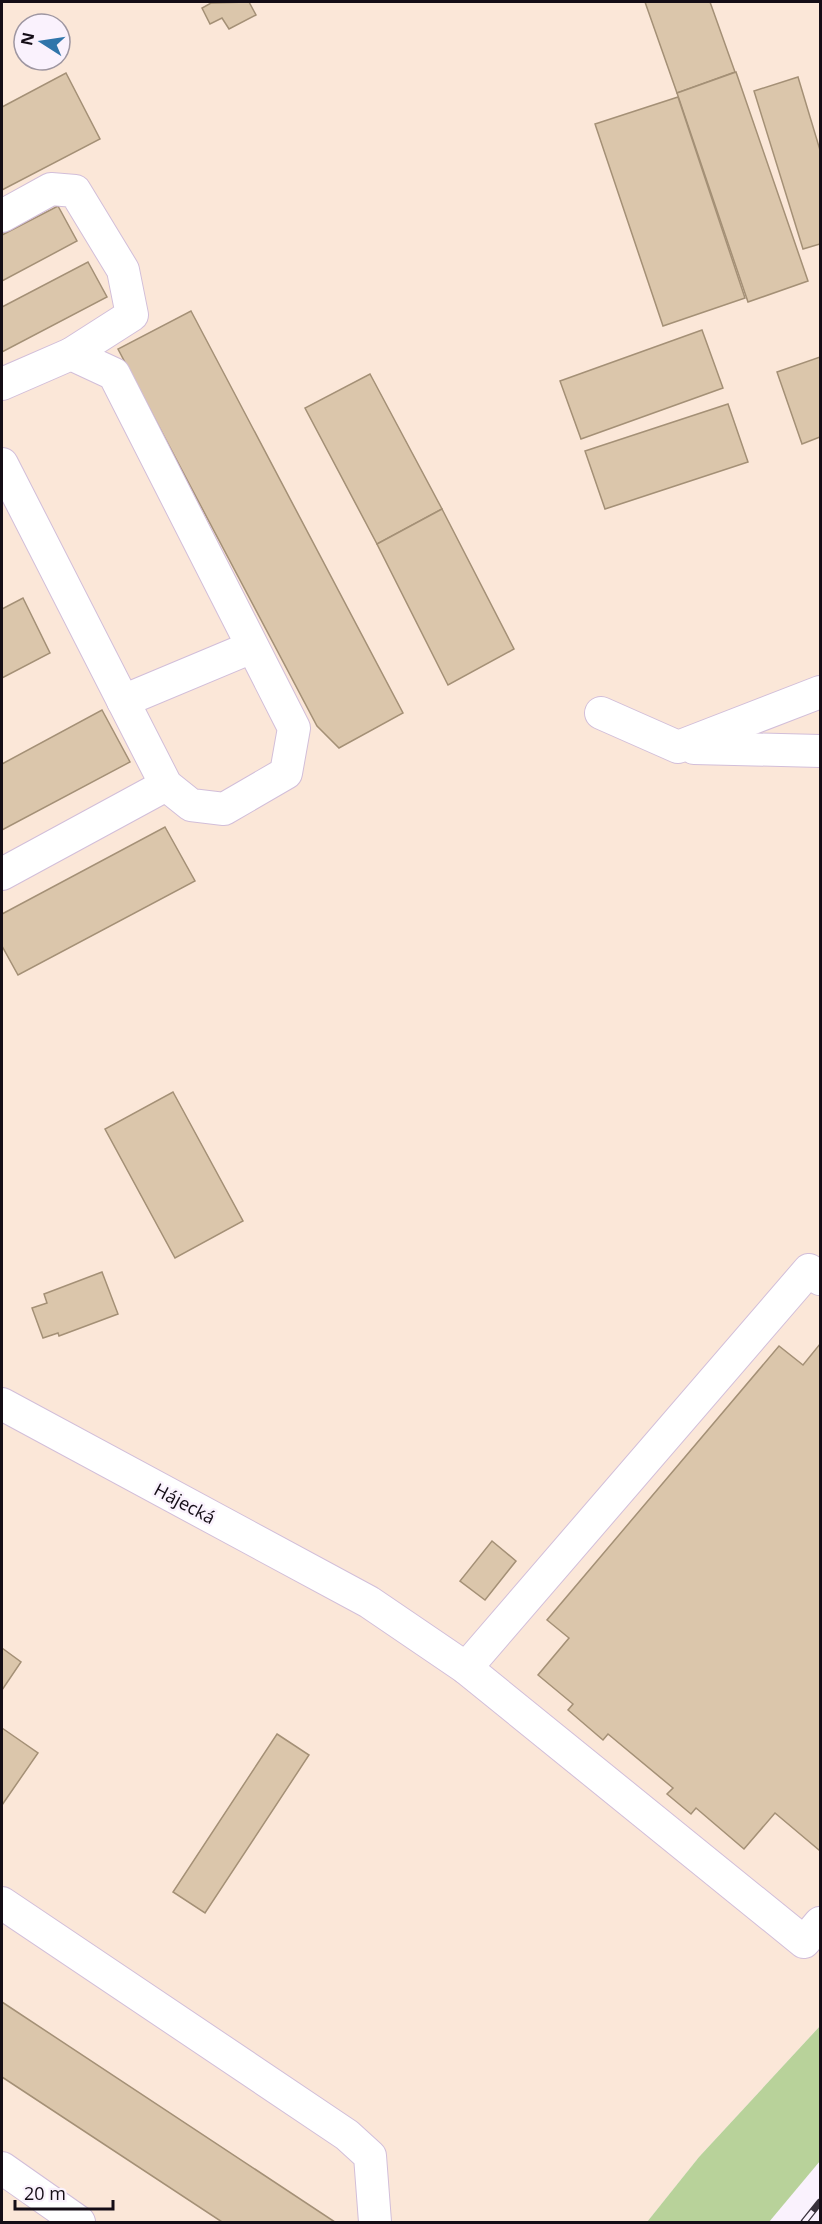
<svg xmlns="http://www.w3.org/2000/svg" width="822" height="2224" viewBox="0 0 822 2224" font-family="'Open Sans',sans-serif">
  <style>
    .industrial { fill: #fbe7d8; fill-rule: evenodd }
    .forest { fill: #b8d29a }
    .building { fill: #dbc6ab; stroke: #a49076; stroke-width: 1.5 }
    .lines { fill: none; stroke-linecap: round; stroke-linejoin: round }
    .minor-casing { stroke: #d2bed9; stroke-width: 34 }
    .minor { stroke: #fff; stroke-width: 32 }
    .rail-casing { stroke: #38313b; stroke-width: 7 }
    .rail { stroke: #faf2fd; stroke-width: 4.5; stroke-dasharray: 14; stroke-linecap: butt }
    .labels { text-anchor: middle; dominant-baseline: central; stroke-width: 5; stroke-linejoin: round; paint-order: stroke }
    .street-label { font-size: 18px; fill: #140d16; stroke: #faf2fd }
  </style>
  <rect width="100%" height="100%" fill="#faf2fd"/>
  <path class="industrial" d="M2 2H820V2026L699 2157 647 2222H2ZM24 24H60V60H24Z"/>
  <polygon class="forest" points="820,2026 820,2161 769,2222 647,2222 699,2157"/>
  <g class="building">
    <polygon points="645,2 710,2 735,72 677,93"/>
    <polygon points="211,3 249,2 256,15 229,29 222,18 210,24 202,8"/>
    <polygon points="736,72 808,281 748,302 677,93"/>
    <polygon points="66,73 100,139 2,190 2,107"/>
    <polygon points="798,77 820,150 820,244 803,249 754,91"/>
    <polygon points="678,97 745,298 663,326 595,124"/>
    <polygon points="58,206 77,241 2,281 2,235"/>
    <polygon points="88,262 107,297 2,352 2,307"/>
    <polygon points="191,311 403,713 339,748 317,726 118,349"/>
    <polygon points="702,330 723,388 581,439 560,381"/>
    <polygon points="820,357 820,437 802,444 777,372"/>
    <polygon points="370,374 442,509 377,544 305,408"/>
    <polygon points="728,404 748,462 605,509 585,451"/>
    <polygon points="442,509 514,649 448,685 377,544"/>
    <polygon points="23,598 50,653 2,678 2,609"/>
    <polygon points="102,710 130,762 2,830 2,764"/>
    <polygon points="165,827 195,881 18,975 2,946 2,914"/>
    <polygon points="173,1092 243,1221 175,1258 105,1129"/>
    <polygon points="102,1272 118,1314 59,1336 58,1333 43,1338 32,1308 47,1303 44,1294"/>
    <polygon points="820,1344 820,1849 819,1850 775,1813 744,1849 696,1808 691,1814 667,1794 673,1788 608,1734 603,1740 568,1710 573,1704 538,1675 569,1638 547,1620 779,1346 803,1365"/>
    <polygon points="492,1541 516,1561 485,1600 460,1581"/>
    <polygon points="2,1648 21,1662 2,1690"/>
    <polygon points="2,1728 38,1753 2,1805"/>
    <polygon points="277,1734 309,1755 205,1913 173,1892"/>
    <polygon points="2,2002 335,2222 222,2222 2,2077"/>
  </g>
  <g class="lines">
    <g class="minor-casing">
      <g id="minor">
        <polyline points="2,216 51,189 75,191 123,270 132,315 71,354"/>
        <polyline points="2,384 71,354 114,374 294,728 286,773 224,809 191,805 166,785 2,464"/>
        <polyline points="123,701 252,647"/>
        <polyline points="601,713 678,747 820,692"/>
        <polyline points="694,748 820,751"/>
        <polyline points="2,874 166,785"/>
        <polyline points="2,1404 369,1602 466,1668 804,1942 820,1923"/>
        <polyline points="466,1668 809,1270 820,1279"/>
        <polyline points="2,1903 347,2135 370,2156 375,2222"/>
        <polyline points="2,2168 79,2222"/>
      </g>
    </g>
    <use href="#minor" class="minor"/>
    <g class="rail-casing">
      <polyline id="rail" points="804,2222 820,2202"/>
    </g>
    <use href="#rail" class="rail"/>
  </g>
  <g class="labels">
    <g class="street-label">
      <text transform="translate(185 1503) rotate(28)">Hájecká</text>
    </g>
  </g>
  <rect width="822" height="2224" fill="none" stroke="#140d16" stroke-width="6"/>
  <g transform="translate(42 42) rotate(282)"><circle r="28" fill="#faf2fd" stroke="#9e96a1" stroke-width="1.5"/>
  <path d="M0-4.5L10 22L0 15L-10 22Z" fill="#3075aa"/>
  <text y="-9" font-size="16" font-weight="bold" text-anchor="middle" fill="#140d16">N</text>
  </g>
  <path d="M15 2200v9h98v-9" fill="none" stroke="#140d16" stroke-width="3"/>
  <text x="24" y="2200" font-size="18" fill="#140d16" stroke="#faf2fd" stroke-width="4.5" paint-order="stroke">20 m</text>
</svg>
